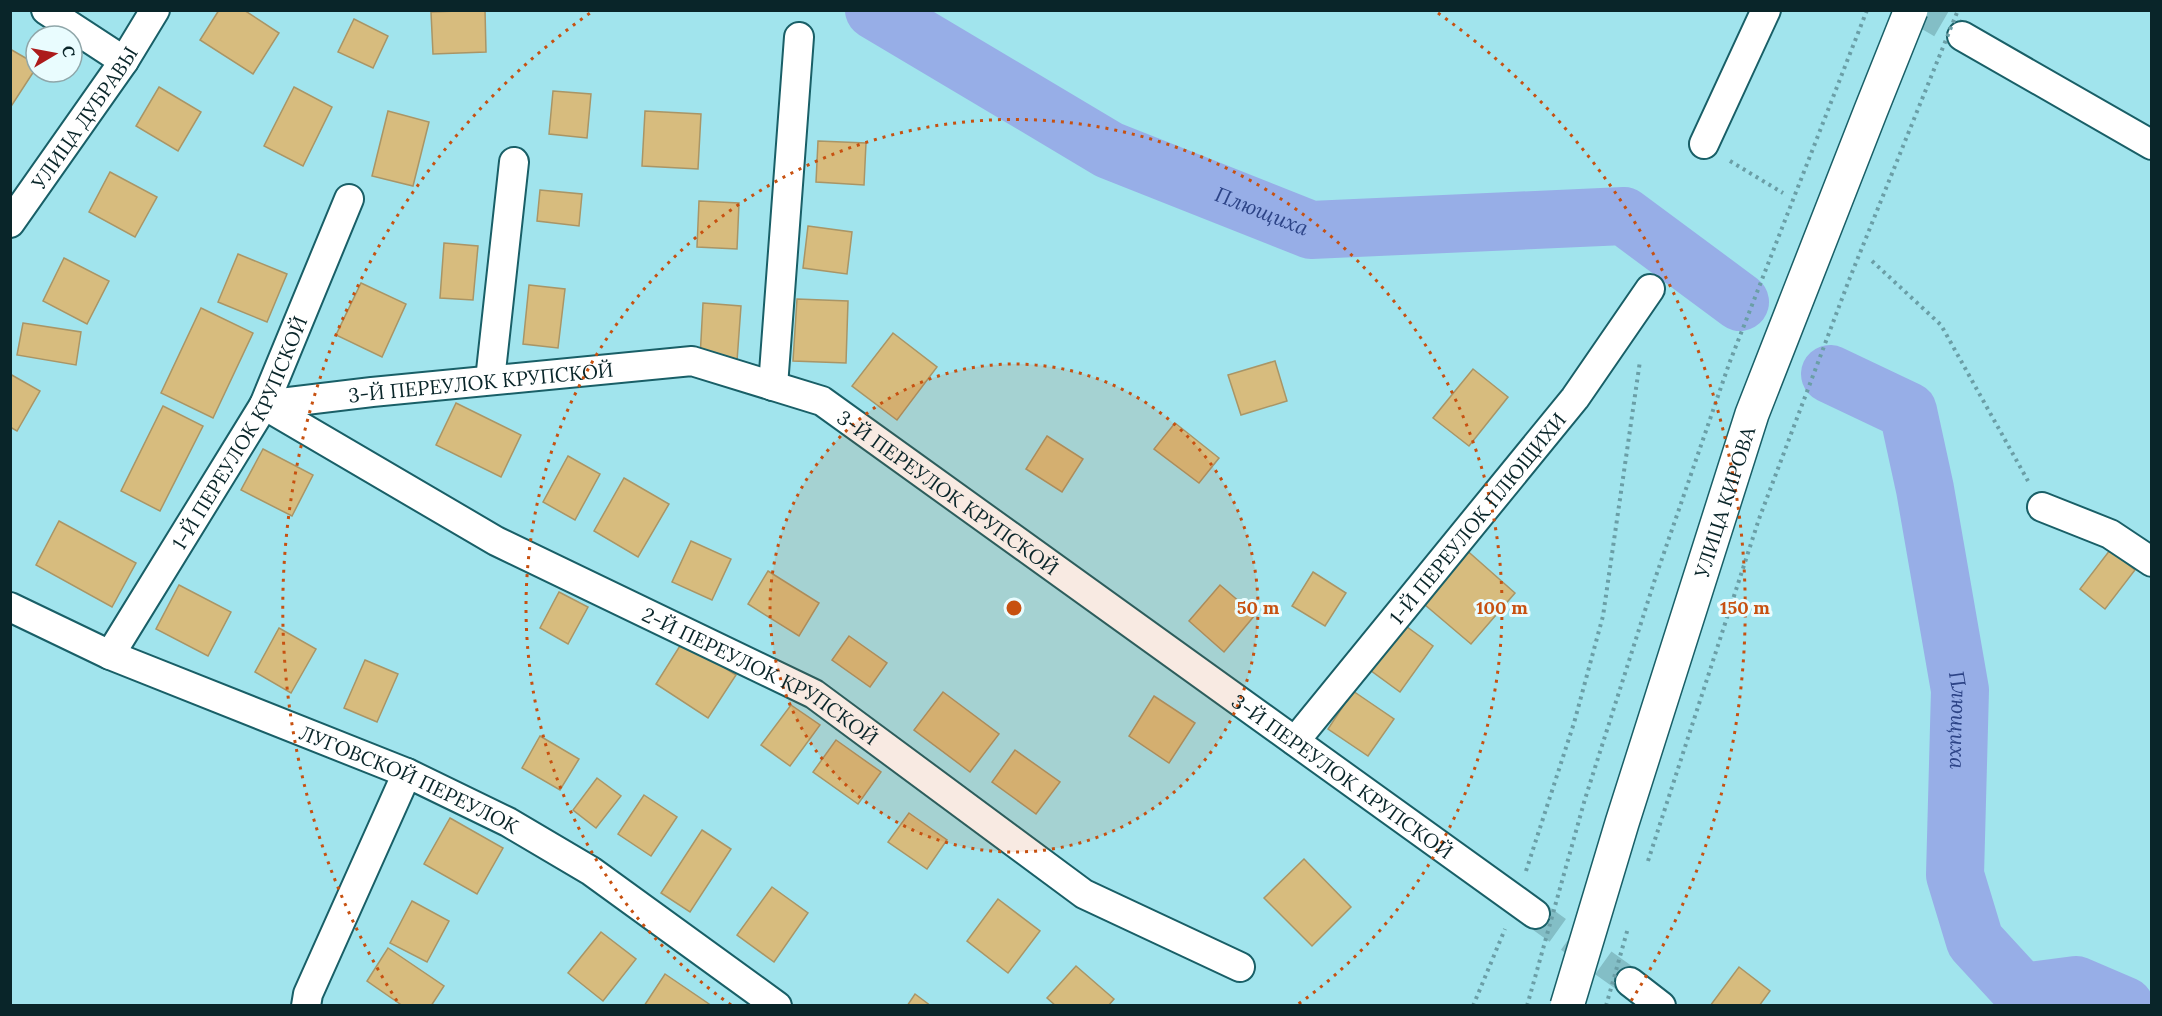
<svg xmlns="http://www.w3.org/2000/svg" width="2162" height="1016" viewBox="0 0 2162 1016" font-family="Lora,serif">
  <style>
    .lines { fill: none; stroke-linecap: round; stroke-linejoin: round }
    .river { stroke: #97aee7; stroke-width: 58 }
    .building { fill: #d7bc7e; stroke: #a99566; stroke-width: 1.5 }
    .minor-tunnel { stroke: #83bec6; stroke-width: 28; stroke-dasharray: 28 14; stroke-linecap: butt }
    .minor-casing { stroke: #195f67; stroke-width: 32 }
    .path { stroke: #6a9ea6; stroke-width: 4; stroke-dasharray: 3 4.5; stroke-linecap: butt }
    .minor { stroke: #fff; stroke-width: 28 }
    .secondary-bridge-casing { stroke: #195f67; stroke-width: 36; stroke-linecap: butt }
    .path-bridge { stroke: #6a9ea6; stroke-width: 4; stroke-dasharray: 3 4.5; stroke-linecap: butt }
    .secondary-bridge { stroke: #fff; stroke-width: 33 }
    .ring { fill: none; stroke: #c75110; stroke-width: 3; stroke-dasharray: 3 6 }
    .labels { text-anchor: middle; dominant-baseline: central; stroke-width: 6; stroke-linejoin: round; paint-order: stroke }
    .street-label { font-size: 20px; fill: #092529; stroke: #e9fcfe }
    .water-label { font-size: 21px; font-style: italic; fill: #2c4386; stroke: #e9fcfe }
    .centre { fill: #c75110; stroke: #e9fcfe; stroke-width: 3 }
    .ring-label { font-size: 18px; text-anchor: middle; font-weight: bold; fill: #c75110; stroke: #e9fcfe; stroke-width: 6; stroke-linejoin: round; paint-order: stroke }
  </style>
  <rect width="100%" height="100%" fill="#a1e4ed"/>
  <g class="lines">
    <g class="river">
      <path id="s1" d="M874 10 1109 150 1311 230 1624 216 1740 302"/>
      <path id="s2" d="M1830 374 1908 411 1925 489 1960 690 1955 875 1975 941 2022 992 2076 985 2125 1006"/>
    </g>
  </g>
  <g class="building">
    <polygon points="219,10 244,10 279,33 253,74 200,40"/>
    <polygon points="485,10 486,52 433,54 431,12"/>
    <polygon points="354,19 388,36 373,68 338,52"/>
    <polygon points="10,49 36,64 36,68 10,108"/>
    <polygon points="159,87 201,112 178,151 136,126"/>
    <polygon points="294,87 332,107 303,166 264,146"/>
    <polygon points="553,91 591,94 587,138 549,134"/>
    <polygon points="388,111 429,122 413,186 372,176"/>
    <polygon points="645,111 701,114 698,169 642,166"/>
    <polygon points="818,141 866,143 864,185 816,182"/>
    <polygon points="110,172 157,197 135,237 89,212"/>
    <polygon points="540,190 582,194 579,226 537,221"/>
    <polygon points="699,201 739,203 737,249 697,247"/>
    <polygon points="808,226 852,232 847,274 803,268"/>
    <polygon points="444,243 478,246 473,300 440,298"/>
    <polygon points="238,254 287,274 267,322 218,302"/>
    <polygon points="64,258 109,281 87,324 43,301"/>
    <polygon points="361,283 406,304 382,357 336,335"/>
    <polygon points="529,285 565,289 558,348 523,344"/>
    <polygon points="797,299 848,301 846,363 793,361"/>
    <polygon points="703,303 741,306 737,361 700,358"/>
    <polygon points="201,308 253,333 213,418 161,393"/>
    <polygon points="23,323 81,332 76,365 17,355"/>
    <polygon points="893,333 937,367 897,420 852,386"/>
    <polygon points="1275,361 1287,401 1241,415 1228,375"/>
    <polygon points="1473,369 1508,397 1469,446 1433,418"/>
    <polygon points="10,374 40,391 17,431 10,427"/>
    <polygon points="456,403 521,435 501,477 436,445"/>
    <polygon points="163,406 203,426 160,511 121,491"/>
    <polygon points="1175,423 1219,458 1199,483 1154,449"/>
    <polygon points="1047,436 1083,459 1062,492 1026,469"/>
    <polygon points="263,449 313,475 292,516 241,490"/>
    <polygon points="568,456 600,474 575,520 543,502"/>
    <polygon points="624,478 669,504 638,557 594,531"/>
    <polygon points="59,521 136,563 112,607 36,565"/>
    <polygon points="691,541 731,559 712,600 672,582"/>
    <polygon points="1463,547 1515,593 1471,644 1418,599"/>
    <polygon points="2110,550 2135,570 2105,609 2080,589"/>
    <polygon points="768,571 819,603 799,636 748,604"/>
    <polygon points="1313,572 1346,593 1325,626 1292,606"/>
    <polygon points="179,585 231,612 208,656 156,629"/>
    <polygon points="1220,585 1255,615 1224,652 1189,621"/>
    <polygon points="559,592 588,607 568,644 540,628"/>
    <polygon points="1403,624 1433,646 1400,692 1370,670"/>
    <polygon points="279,628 316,649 291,693 255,672"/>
    <polygon points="849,636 887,663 870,687 832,660"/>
    <polygon points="683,641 736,675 708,718 656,684"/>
    <polygon points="365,660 398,674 377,722 344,708"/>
    <polygon points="1353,691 1394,719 1368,756 1328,729"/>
    <polygon points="943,692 999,734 970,772 914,730"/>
    <polygon points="1154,696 1195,723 1169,763 1129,736"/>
    <polygon points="791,705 820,725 790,766 761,745"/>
    <polygon points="540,736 579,759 560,790 522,768"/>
    <polygon points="836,740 881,772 858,804 813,772"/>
    <polygon points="1015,750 1060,782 1036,814 992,782"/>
    <polygon points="597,778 621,796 596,828 573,810"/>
    <polygon points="644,795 677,817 651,856 618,834"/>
    <polygon points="909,813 947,840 927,869 888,842"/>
    <polygon points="450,818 503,848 477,894 424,864"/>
    <polygon points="702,830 731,849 690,912 661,893"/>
    <polygon points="1304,859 1351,907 1312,946 1264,898"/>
    <polygon points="772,887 808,913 774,962 737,935"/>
    <polygon points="998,899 1040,931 1008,973 967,941"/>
    <polygon points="412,901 449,921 427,962 390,943"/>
    <polygon points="601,932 636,959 603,1001 568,973"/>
    <polygon points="388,948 444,986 431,1006 403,1006 367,981"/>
    <polygon points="1076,966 1114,999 1108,1006 1056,1006 1047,998"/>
    <polygon points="1739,967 1770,991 1759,1006 1710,1006"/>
    <polygon points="665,974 712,1006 644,1006"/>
    <polygon points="915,994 931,1006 907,1006"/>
  </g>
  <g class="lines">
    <g class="minor-tunnel">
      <polyline points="1917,10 1962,36"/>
      <polyline points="1535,914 1630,982"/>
    </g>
    <g class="minor-casing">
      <g id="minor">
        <polyline points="46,10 124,61"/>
        <polyline points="1962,36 2152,145"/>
        <polyline points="1704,144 1766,10"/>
        <path id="s3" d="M10 223 124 61 155 10"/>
        <polyline points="490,380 514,162"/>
        <polyline points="773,386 799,37"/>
        <path id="s4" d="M264 405 372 392 692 361 822 401 1535 914"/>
        <path id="s5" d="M264 405 496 541 814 694 1084 894 1240 967"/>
        <polyline points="2042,507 2110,534 2152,562"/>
        <path id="s6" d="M10 607 110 655 407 773 508 822 591 871 777 1006"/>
        <path id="s7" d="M110 655 264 405 349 199"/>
        <path id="s8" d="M1295 741 1575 398 1650 289"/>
        <polyline points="1630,982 1661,1006"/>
        <polyline points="306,1006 308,994 407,773"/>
      </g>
    </g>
    <g class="path">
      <polyline points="1730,161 1783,193"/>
      <polyline points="1872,261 1941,325 2028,481"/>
      <polyline points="1526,871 1574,723 1603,616 1640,361"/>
      <polyline points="1473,1006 1505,929"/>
    </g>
    <use href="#minor" class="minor"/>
    <g class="secondary-bridge-casing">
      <g id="secondary-bridge">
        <path id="s9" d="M1567 1006 1622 823 1752 414 1871 110 1911 10"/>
      </g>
    </g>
    <g class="path-bridge">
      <polyline points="1648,861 1759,519 1849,280 1958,10"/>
      <polyline points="1527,1006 1585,799 1656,576 1729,364 1867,10"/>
      <polyline points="1606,1006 1628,928"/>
    </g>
    <use href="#secondary-bridge" class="secondary-bridge"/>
  </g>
  <circle cx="1014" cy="608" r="244" fill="#c75110" fill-opacity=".12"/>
  <g class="ring">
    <circle cx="1014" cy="608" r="244"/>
    <path d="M731 1005A488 488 0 1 1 1297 1005"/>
    <path d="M397 1001A731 731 0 0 1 590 13M1438 13A731 731 0 0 1 1631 1001"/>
  </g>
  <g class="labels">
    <g class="street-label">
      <text stroke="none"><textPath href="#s3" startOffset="129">УЛИЦА ДУБРАВЫ</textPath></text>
      <text stroke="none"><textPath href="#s4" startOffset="218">3-Й ПЕРЕУЛОК КРУПСКОЙ</textPath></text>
      <text stroke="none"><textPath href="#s7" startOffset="258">1-Й ПЕРЕУЛОК КРУПСКОЙ</textPath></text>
      <text stroke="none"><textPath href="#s4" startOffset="722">3-Й ПЕРЕУЛОК КРУПСКОЙ</textPath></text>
      <text stroke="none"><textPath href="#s9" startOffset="528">УЛИЦА КИРОВА</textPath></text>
      <text stroke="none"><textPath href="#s8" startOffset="288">1-Й ПЕРЕУЛОК ПЛЮЩИХИ</textPath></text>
      <text stroke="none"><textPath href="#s5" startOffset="566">2-Й ПЕРЕУЛОК КРУПСКОЙ</textPath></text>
      <text stroke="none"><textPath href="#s4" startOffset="1208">3-Й ПЕРЕУЛОК КРУПСКОЙ</textPath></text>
      <text stroke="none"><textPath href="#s6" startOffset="435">ЛУГОВСКОЙ ПЕРЕУЛОК</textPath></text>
    </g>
    <g class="water-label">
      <text stroke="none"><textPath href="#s1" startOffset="438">Плющиха</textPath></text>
      <text stroke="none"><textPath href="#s2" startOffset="400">Плющиха</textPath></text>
    </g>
  </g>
  <circle cx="1014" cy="608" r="9" class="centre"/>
  <g class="ring-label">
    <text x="1258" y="614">50 m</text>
    <text x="1502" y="614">100 m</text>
    <text x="1745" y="614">150 m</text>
  </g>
  <rect width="2162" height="1016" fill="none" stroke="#092529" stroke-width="24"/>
  <g transform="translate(54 54) rotate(80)"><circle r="28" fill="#e9fcfe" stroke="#8fa6a9" stroke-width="1.5"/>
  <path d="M0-4.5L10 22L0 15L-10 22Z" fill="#ac1a1b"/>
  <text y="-9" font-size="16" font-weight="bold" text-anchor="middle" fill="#092529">С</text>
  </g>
</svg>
